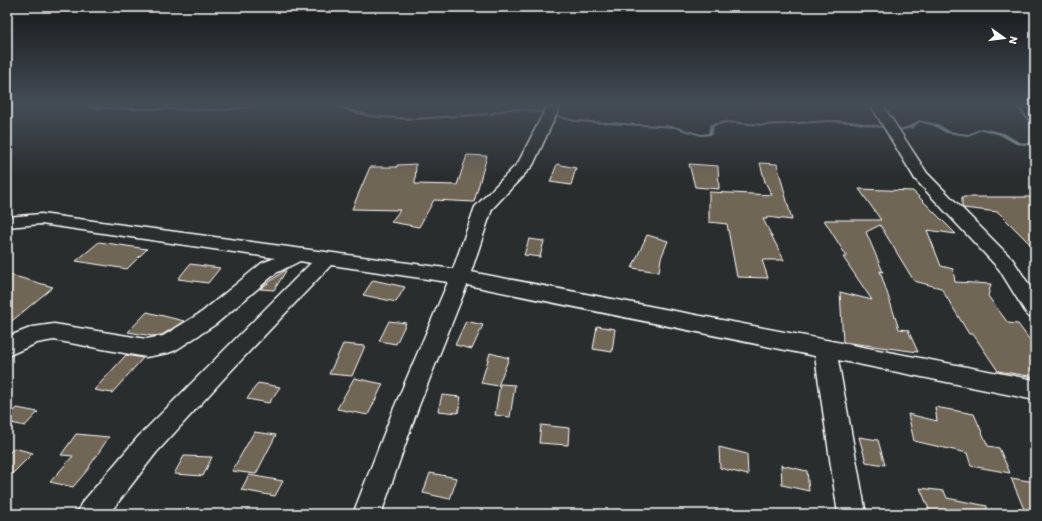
<svg xmlns="http://www.w3.org/2000/svg" width="1042" height="521" viewBox="0 0 1042 521" font-family="Itim,sans-serif">
  <style>
    .lines { fill: none; stroke-linecap: round; stroke-linejoin: round }
    .stream { fill: #91a1a7; fill-rule: evenodd }
    .building { fill: #706657; stroke: #fff }
    .street-casing { stroke: #fff; stroke-width: 3 }
    .street { fill: #2a2d2e; fill-rule: evenodd }
  </style>
  <rect width="100%" height="100%" fill="#2a2d2e"/>
  <filter id="ink" filterUnits="userSpaceOnUse"><feTurbulence type="fractalNoise" baseFrequency=".025" numOctaves="2"/><feDisplacementMap in="SourceGraphic" scale="8" xChannelSelector="R" yChannelSelector="G"/><feConvolveMatrix kernelMatrix="1 2 1 2 8 2 1 2 1" color-interpolation-filters="sRGB"/></filter>
  <g filter="url(#ink)">
    <g class="lines">
      <g class="stream">
        <polygon points="77,104 82,104 93,107 225,109 262,104 271,104 269,105 225,111 93,109"/>
        <polygon points="300,104 337,104 357,111 371,115 412,118 490,113 509,108 525,109 546,112 575,120 674,126 701,134 708,133 710,124 727,121 764,124 829,120 852,121 899,129 909,126 919,120 938,124 949,131 968,134 982,128 1004,133 1019,142 1035,144 1035,146 1016,144 1000,135 982,130 968,136 946,133 934,126 920,122 913,128 899,131 852,123 829,122 764,126 727,123 714,126 712,135 701,136 674,128 575,122 546,114 525,111 509,110 490,115 412,120 371,117 353,113 333,105 302,105"/>
      </g>
    </g>
    <g class="building">
      <polygon points="467,155 487,156 474,202 434,200 419,227 391,222 400,210 352,209 370,167 397,167 397,165 416,164 415,184 457,185"/>
      <polygon points="760,163 777,164 792,220 767,217 767,219 763,219 784,260 762,260 768,278 737,277 727,224 709,222 709,192 772,195 765,182"/>
      <polygon points="557,164 576,168 571,185 550,182"/>
      <polygon points="689,164 718,166 719,189 695,187"/>
      <polygon points="859,189 913,191 956,234 927,230 941,266 953,269 955,282 991,284 988,296 1008,323 1018,324 1035,347 1035,377 998,371 973,334 969,334 941,288 914,281 880,225 866,232 883,272 880,271 899,329 908,330 918,352 843,342 840,292 872,300 843,257 847,257 824,220 881,220"/>
      <polygon points="962,197 1035,197 1035,249 998,212 963,208 962,206"/>
      <polygon points="647,235 668,241 661,258 659,272 632,268"/>
      <polygon points="529,239 544,241 540,257 524,255"/>
      <polygon points="99,242 147,249 127,269 76,261"/>
      <polygon points="190,264 220,268 208,283 178,279"/>
      <polygon points="284,271 286,271 274,290 260,289"/>
      <polygon points="7,274 53,287 7,325"/>
      <polygon points="373,280 405,287 396,302 363,295"/>
      <polygon points="147,312 184,321 162,335 152,336 128,332"/>
      <polygon points="389,321 406,323 396,344 379,341"/>
      <polygon points="466,321 483,325 472,349 455,345"/>
      <polygon points="597,326 615,329 612,352 593,349"/>
      <polygon points="343,344 365,346 352,376 329,374"/>
      <polygon points="490,353 509,358 498,386 481,383"/>
      <polygon points="126,355 143,358 112,393 94,390"/>
      <polygon points="354,378 383,384 368,415 337,409"/>
      <polygon points="258,383 280,387 269,403 247,399"/>
      <polygon points="500,384 515,385 510,417 495,415"/>
      <polygon points="442,395 461,397 458,413 438,411"/>
      <polygon points="935,407 974,414 988,446 999,448 1010,473 971,466 967,453 914,441 908,414 937,421"/>
      <polygon points="17,408 38,412 25,426 7,422 7,418"/>
      <polygon points="541,425 569,428 568,445 539,443"/>
      <polygon points="254,432 276,435 256,474 232,471"/>
      <polygon points="76,434 109,437 89,467 90,467 73,487 50,482 73,456 61,455"/>
      <polygon points="859,437 878,440 885,465 866,462"/>
      <polygon points="719,447 747,454 748,475 720,468"/>
      <polygon points="14,448 33,453 7,479 7,455"/>
      <polygon points="184,456 212,457 203,476 174,474"/>
      <polygon points="781,465 807,471 809,491 782,485"/>
      <polygon points="430,473 457,478 450,499 423,493"/>
      <polygon points="249,475 283,481 275,496 241,490"/>
      <polygon points="1011,478 1035,482 1035,514 1026,514"/>
      <polygon points="920,488 944,491 947,498 987,506 987,514 931,514"/>
    </g>
    <g class="lines">
      <g class="street-casing">
        <g id="street">
          <polygon points="548,104 561,104 533,165 492,209 471,272 1035,380 1035,400 838,360 866,514 838,514 815,356 467,285 418,408 381,514 353,514 394,408 448,282 331,265 228,374 156,453 109,514 77,514 81,504 138,437 311,263 300,261 276,273 216,324 176,350 168,353 146,357 54,340 37,343 7,356 7,337 33,327 54,324 146,339 163,336 202,312 262,263 275,258 41,224 7,227 7,217 41,214 453,269 475,207 518,163"/>
          <polygon points="870,104 882,104 927,173 1013,260 1035,294 1035,319 1028,316 999,269 915,179"/>
          <polygon points="1017,104 1030,104 1035,110 1035,122 1030,121"/>
        </g>
      </g>
      <use href="#street" class="street"/>
    </g>
  </g>
  <linearGradient id="sky" x2="0" y2="1"><stop stop-color="#171919"/><stop offset="0.59" stop-color="#444c57"/><stop offset="1" stop-color="#444c57" stop-opacity="0"/></linearGradient>
  <rect width="1042" height="177" fill="url(#sky)"/>
  <rect width="1042" height="521" fill="none" stroke="#2a2d2e" stroke-width="24"/>
  <rect x="12" y="12" width="1018" height="497" fill="none" stroke="#fff" stroke-width="1.5" filter="url(#ink)"/>
  <g transform="translate(1004 38) rotate(104)" stroke="#2a2d2e" stroke-width="3" paint-order="stroke">
  <path d="M0-3L7 15L0 10L-7 15Z" fill="#ffffff"/>
  <text y="-6" font-size="11" font-weight="bold" text-anchor="middle" fill="#ffffff">N</text>
  </g>
</svg>
